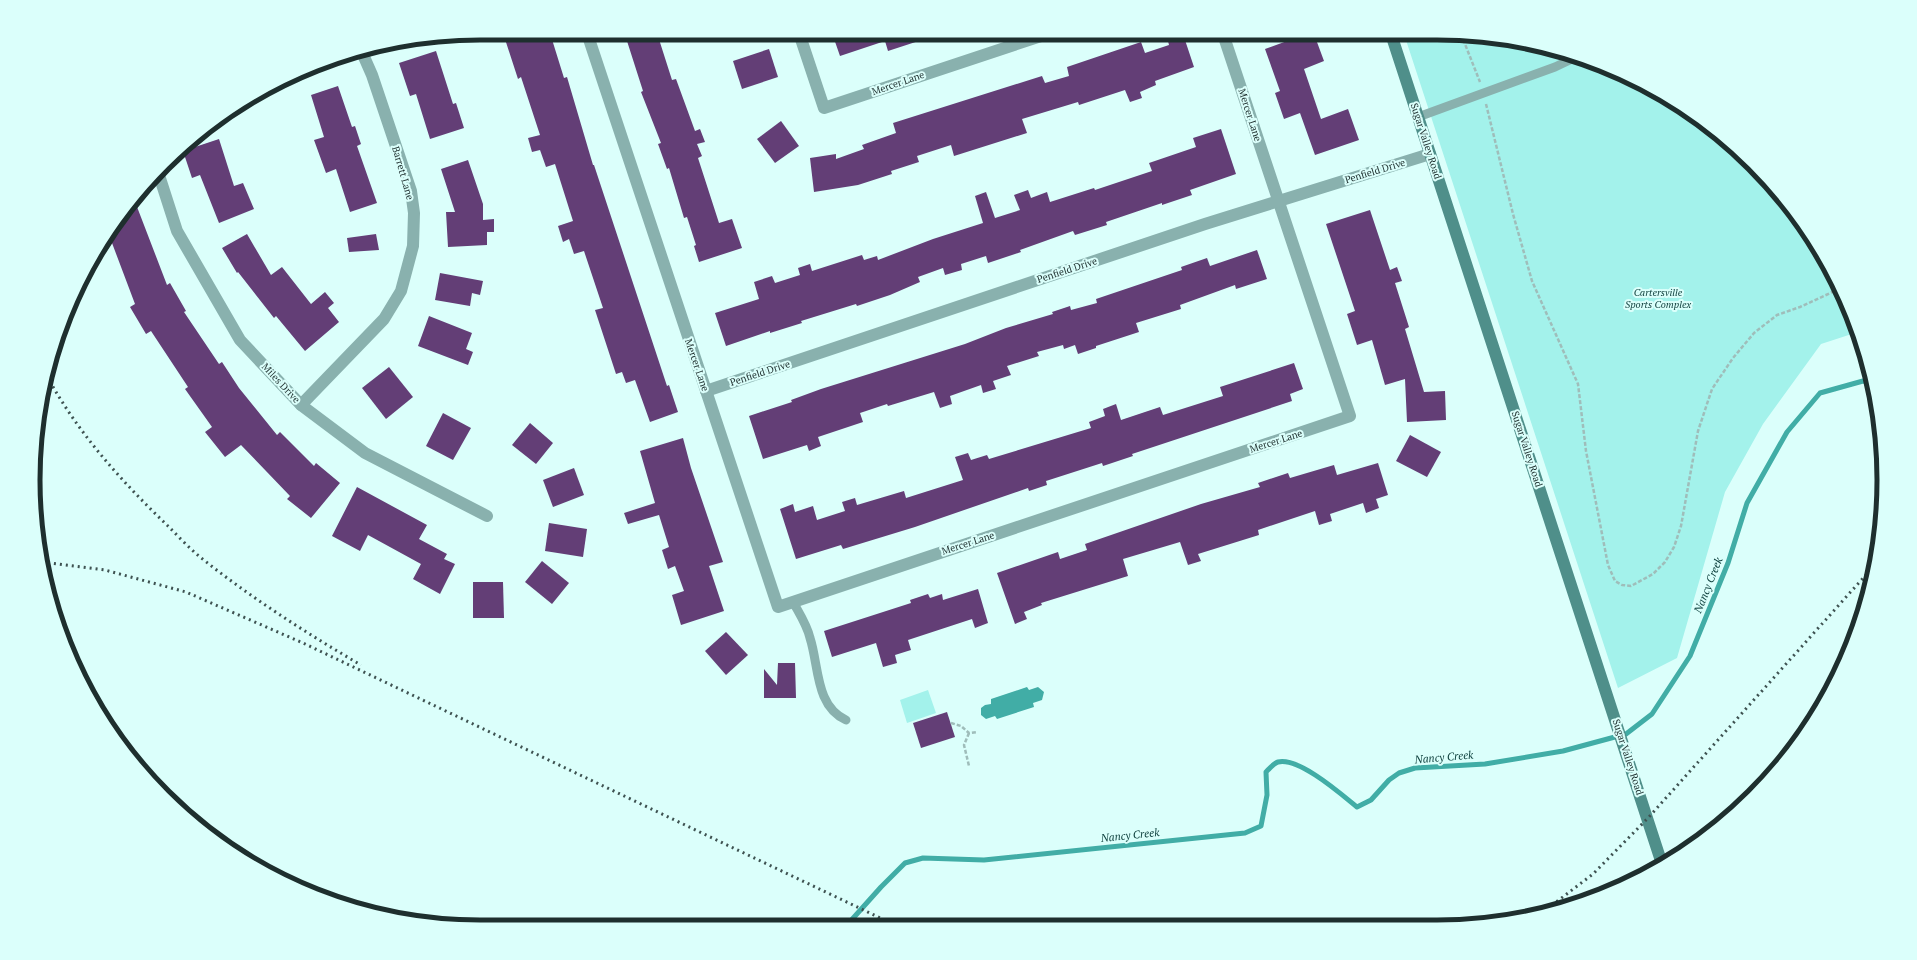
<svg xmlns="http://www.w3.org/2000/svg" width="1917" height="960" viewBox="0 0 1917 960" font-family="'PT Serif',serif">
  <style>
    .green { fill: #a3f2eb }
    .water { fill: #41ada6 }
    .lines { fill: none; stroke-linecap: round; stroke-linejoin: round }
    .stream { stroke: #41ada6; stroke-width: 5 }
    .building { fill: #633e76 }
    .path { stroke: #9fbdba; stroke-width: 2.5; stroke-dasharray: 4 2; stroke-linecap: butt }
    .lane { stroke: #89b1ae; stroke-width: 9 }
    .street { stroke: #89b1ae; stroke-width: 12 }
    .secondary { stroke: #4f8f8a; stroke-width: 12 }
    .rail { stroke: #3e5251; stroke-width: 3; stroke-dasharray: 2 4; stroke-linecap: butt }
    .labels { text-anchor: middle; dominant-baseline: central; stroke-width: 4; stroke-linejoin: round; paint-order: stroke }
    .street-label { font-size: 10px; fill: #1e2f2e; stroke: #dbfffb }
    .park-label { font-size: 10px; font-style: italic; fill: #154542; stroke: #dbfffb }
    .water-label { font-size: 11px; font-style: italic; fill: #0f413e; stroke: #dbfffb }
    .rim { fill: none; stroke: #1e2f2e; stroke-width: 5 }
  </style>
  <rect width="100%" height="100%" fill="#dbfffb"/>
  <g class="green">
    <polygon points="1404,34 1466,34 1552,48 1634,79 1709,125 1773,185 1824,256 1858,332 1821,344 1763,424 1725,492 1677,658 1618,688"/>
    <polygon points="928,690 936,713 907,723 900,700"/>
  </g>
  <polygon class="water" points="1027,687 1029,690 1038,687 1044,692 1042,700 1033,703 1034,707 997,719 995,716 986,719 981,715 981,708 985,705 991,704 991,699"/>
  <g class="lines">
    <path class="stream" d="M847 925 881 887 905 863 923 858 984 860 1245 833 1261 826 1267 795 1266 772C1269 769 1274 763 1278 762 1299 757 1341 794 1357 807L1371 800 1389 780 1399 773 1415 768 1485 764 1563 751 1626 734 1652 714 1690 656 1728 563 1747 503 1787 432 1820 393 1863 381 1871 384"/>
  </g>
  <g class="building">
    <polygon points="503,33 550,33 564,78 567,77 593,165 594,165 667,386 669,385 678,412 650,422 635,380 626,383 622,372 616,374 595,310 603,308 584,251 574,254 569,239 563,242 558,226 573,221 555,164 546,167 540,150 532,152 528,138 540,135 521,77 518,79"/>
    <polygon points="652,33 657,33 672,80 676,79 695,131 700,129 705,142 697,144 702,156 698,158 719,223 732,219 742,248 699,262 694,246 696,245 687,217 684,218 669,168 667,169 658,144 661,143 641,92 643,91 627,41"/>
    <polygon points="832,33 934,33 934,36 888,51 885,41 840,56"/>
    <polygon points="1177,34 1183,34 1194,67 1155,81 1156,85 1140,92 1142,98 1130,102 1125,90 1079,105 1078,102 1022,119 1027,133 954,156 951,145 917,156 919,162 891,171 892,174 858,185 814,192 810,158 836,154 836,159 864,149 862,145 896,133 893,123 1042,76 1045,83 1069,76 1067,67 1141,42 1145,53 1169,45 1167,37"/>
    <polygon points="1306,34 1314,34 1324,61 1304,69 1321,119 1348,109 1359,140 1315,155 1300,113 1284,119 1275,93 1280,91 1265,49"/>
    <polygon points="769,49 778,77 742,89 733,61"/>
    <polygon points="436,51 453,104 456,103 464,128 430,139 416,94 410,96 399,63"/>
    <polygon points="338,86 352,127 355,126 361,144 357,146 377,203 350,212 336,169 326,173 314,140 324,137 311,95"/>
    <polygon points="781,121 799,146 775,163 757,139"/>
    <polygon points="1221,129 1236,174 1190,190 1192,195 1162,205 1162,203 1106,222 1107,225 1075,235 1073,231 1020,250 1021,252 988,263 986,256 961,264 962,270 945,275 943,268 918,277 920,282 890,295 857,306 856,304 801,321 802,323 770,333 770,331 726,346 715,313 759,299 754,282 772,276 775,283 800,275 798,268 810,264 812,271 862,255 864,260 877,256 878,260 933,239 983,223 975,196 986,192 995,218 1020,210 1014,195 1028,190 1031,198 1047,192 1050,202 1094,188 1095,190 1152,171 1149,163 1196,147 1193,138"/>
    <polygon points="219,139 234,186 243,183 254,209 219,223 200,175 192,178 183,151"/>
    <polygon points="468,160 483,204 483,220 494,219 494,232 487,232 487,245 448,247 446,212 455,212 441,169"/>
    <polygon points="134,199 167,285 170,283 186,311 184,312 219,364 222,362 239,388 277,435 280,432 314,466 316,463 340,483 311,518 287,499 290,496 241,445 225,457 205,432 212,427 185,389 188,387 151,331 146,334 130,307 135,304 109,235"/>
    <polygon points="1370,210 1390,270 1397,267 1402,281 1395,283 1409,327 1405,329 1424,392 1445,391 1446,420 1407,422 1405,379 1385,385 1372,340 1357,345 1347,314 1355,311 1326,224"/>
    <polygon points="247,234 271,275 282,267 311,304 325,292 334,303 328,308 339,322 305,351 276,316 274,318 238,272 237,273 222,248"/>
    <polygon points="376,234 379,250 349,252 347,238"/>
    <polygon points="1257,250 1267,279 1236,289 1235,285 1180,305 1181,309 1136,323 1139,332 1096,346 1096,348 1078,354 1075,345 1064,349 1063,345 1037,352 1039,356 1007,366 1011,375 993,381 996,389 983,393 981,385 950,396 952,404 940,408 934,392 888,406 887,404 860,413 863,422 818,437 821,446 809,451 807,445 763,459 749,416 792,402 791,400 821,389 965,344 1006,328 1053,314 1052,312 1070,306 1071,310 1097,303 1096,299 1182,270 1181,267 1207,258 1210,266"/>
    <polygon points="440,273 483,281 480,295 472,293 470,306 435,300"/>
    <polygon points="429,316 472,333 466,349 473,352 468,365 418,346"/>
    <polygon points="1294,363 1303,389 1290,394 1292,401 1132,454 1133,456 1103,466 1102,463 1046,481 1047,485 1029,491 1028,488 915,527 843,549 841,545 796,559 780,509 793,504 795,512 813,506 817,520 845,511 842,502 855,498 857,505 904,491 906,498 963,480 955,457 968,453 971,460 987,455 989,459 1091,428 1089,422 1105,416 1103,409 1116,404 1121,420 1160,407 1163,415 1223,396 1220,387"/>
    <polygon points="389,367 413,397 386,419 362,388"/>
    <polygon points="443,413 471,428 453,460 426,446"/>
    <polygon points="530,423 553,443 536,464 512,445"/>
    <polygon points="1410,435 1441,452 1427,477 1396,461"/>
    <polygon points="683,438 691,468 723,562 709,566 724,611 681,625 672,595 684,591 675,566 668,569 662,550 669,547 659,515 628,524 624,513 655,503 640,451"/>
    <polygon points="1378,463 1388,495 1376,499 1379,508 1366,513 1363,503 1330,514 1332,521 1319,525 1315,511 1258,530 1259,535 1198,554 1201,561 1188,565 1180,542 1123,559 1128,576 1041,603 1042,605 1024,612 1027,619 1015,624 997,573 1058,552 1060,559 1087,550 1085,544 1201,504 1260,487 1258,483 1288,473 1290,478 1334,465 1337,475"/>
    <polygon points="574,468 584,495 553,507 543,480"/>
    <polygon points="357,487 427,525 419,539 447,554 444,559 455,564 440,594 413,579 421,564 368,535 360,551 332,536"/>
    <polygon points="549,523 587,529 583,557 545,551"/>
    <polygon points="542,561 569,583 552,604 525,582"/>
    <polygon points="473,582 503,582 504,618 473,618"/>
    <polygon points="978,589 988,623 975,628 972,619 908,640 911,650 895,655 897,663 883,667 876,643 832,657 824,631 911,603 910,600 928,594 930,598 942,594 943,600"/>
    <polygon points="726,632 748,655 726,675 705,651"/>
    <polygon points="778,663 795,663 796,698 764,698 764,669 777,685"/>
    <polygon points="947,712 955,737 921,748 913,723"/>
  </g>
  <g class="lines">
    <g class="path">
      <polyline points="1461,34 1480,82"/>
      <polyline points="1486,104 1513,214 1532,281 1578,384 1586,451 1608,565 1615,581 1622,585 1631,586 1653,574 1665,562 1674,547 1681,526 1698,431 1712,389 1733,358 1754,333 1777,315 1800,307 1839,289"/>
      <polyline points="951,723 961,726 969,733 977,732"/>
      <polyline points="969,733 964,745 969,766"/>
    </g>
    <g class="lane">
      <polyline points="1418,117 1555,67 1576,57"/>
      <path d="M793 602C799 613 807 625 810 638 819 665 815 706 846 720"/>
    </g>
    <g class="street">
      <polyline points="587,33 778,607 1350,416 1223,34"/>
      <polyline points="799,33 824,108 1047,34"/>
      <polyline points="158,172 177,231 240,340 301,405 365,453 487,516"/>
      <polyline points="706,391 1205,224 1430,154"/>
      <polyline points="301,405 384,319 401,291 413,246 414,213 411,191 372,75 361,50"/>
    </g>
    <polyline class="secondary" points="1391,34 1662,864"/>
    <g class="rail">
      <path d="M47 376C77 432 122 482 168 526 178 536 189 548 200 557 250 597 306 633 361 665"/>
      <polyline points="42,562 105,570 186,592 303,643 895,925"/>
      <polyline points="1547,909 1593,874 1648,818 1873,567"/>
    </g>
  </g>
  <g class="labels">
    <g class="street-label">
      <text transform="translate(898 83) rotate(-19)">Mercer Lane</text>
      <text transform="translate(1250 115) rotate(72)">Mercer Lane</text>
      <text transform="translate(1426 141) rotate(72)">Sugar Valley Road</text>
      <text transform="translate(1375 171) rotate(-17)">Penfield Drive</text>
      <text transform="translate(403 173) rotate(74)">Barrett Lane</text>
      <text transform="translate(1067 270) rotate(-18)">Penfield Drive</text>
      <text transform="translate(697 365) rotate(71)">Mercer Lane</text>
      <text transform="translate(760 373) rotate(-18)">Penfield Drive</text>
      <text transform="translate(281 383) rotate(47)">Miles Drive</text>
      <text transform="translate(1276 441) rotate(-18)">Mercer Lane</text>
      <text transform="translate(1527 449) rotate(72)">Sugar Valley Road</text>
      <text transform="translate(968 543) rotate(-18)">Mercer Lane</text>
      <text transform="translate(1628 757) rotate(72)">Sugar Valley Road</text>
    </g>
    <g class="park-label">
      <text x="1658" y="292">Cartersville<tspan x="1658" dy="12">Sports Complex</tspan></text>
    </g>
    <g class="water-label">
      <text transform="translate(1708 585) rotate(-68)">Nancy Creek</text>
      <text transform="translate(1444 757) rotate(-5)">Nancy Creek</text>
      <text transform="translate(1130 835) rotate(-6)">Nancy Creek</text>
    </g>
  </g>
  <path d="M0 0H1917V960H0ZM480 40H1437A440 440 0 0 1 1877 480V480A440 440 0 0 1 1437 920H480A440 440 0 0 1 40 480V480A440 440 0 0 1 480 40Z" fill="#dbfffb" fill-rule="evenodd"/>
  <path class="rim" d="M480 40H1437A440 440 0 0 1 1877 480V480A440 440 0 0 1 1437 920H480A440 440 0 0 1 40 480V480A440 440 0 0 1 480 40Z"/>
</svg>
